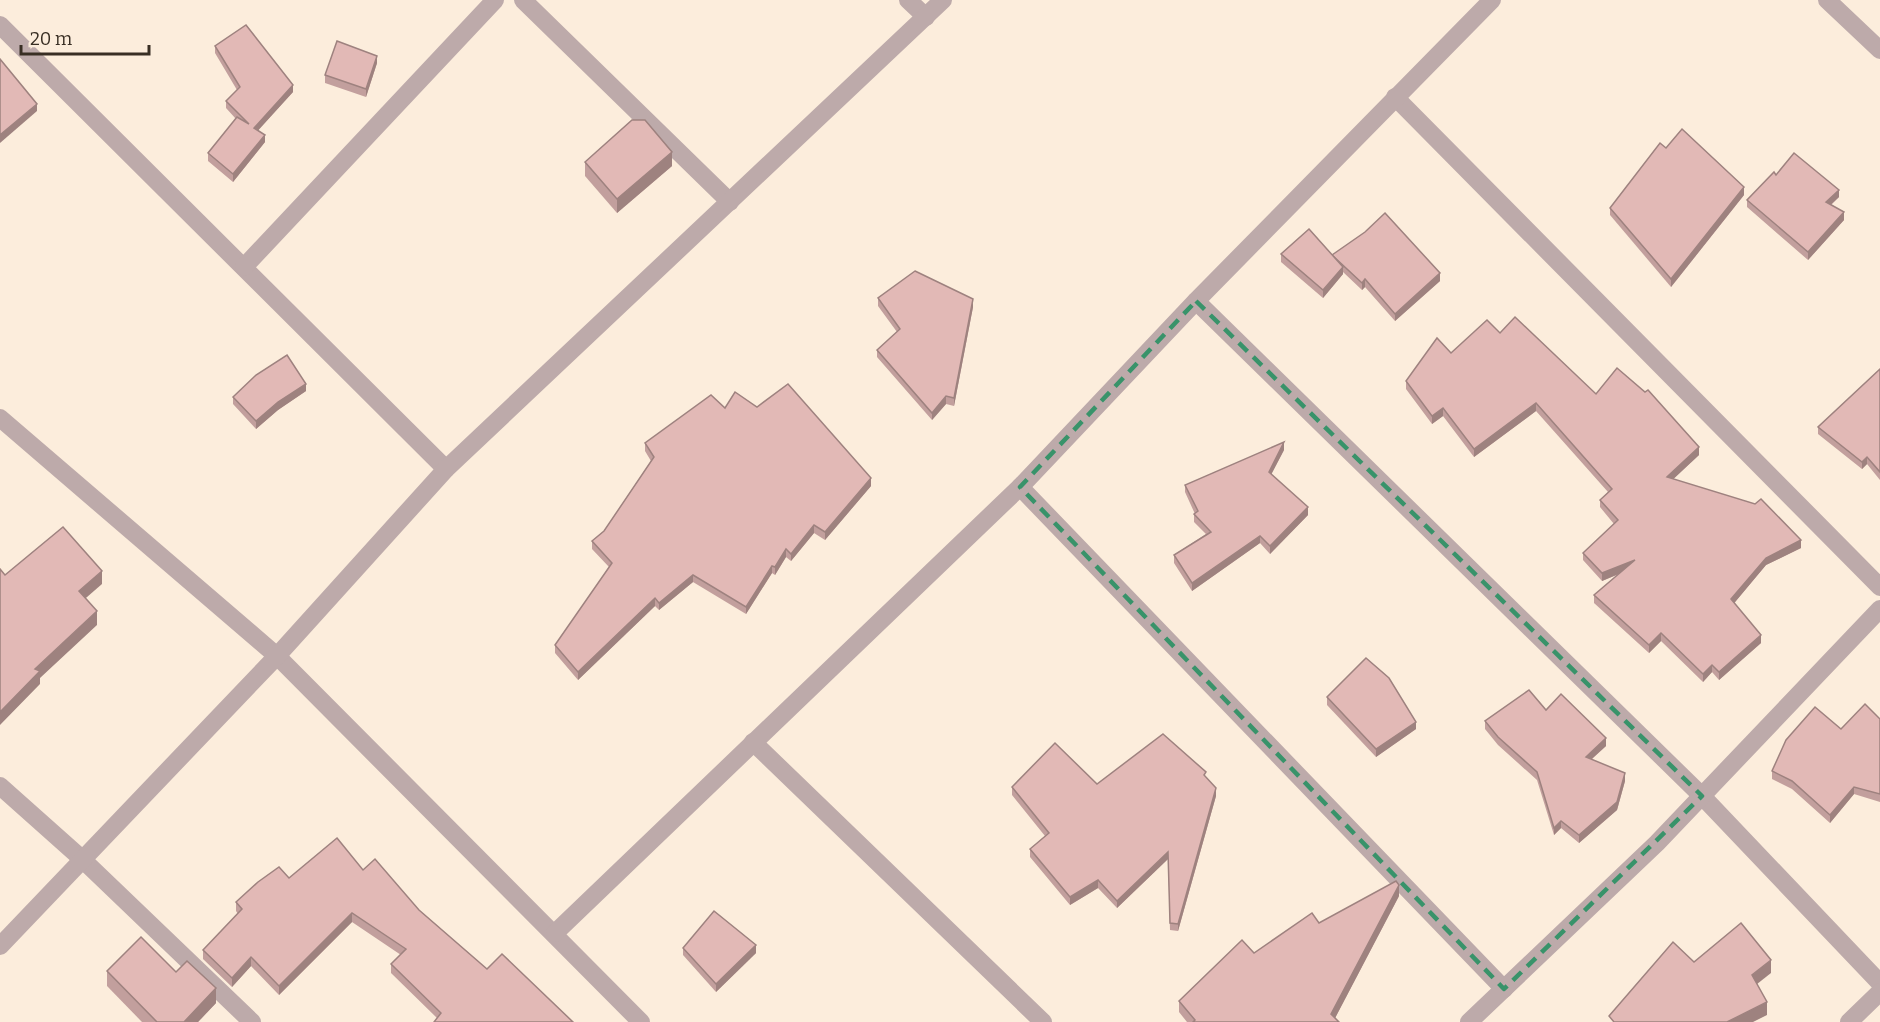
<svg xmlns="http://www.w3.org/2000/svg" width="1880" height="1022" viewBox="0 0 1880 1022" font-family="Bitter,serif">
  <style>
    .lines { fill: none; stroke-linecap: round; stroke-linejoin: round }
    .street { stroke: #bdaaaa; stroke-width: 18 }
    .wall { fill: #c29f9d }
    .shaded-wall { fill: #9e827f }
    .building { fill: #e2b9b6; stroke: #9e827f; stroke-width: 1.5 }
    .marked { fill: none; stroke: #38936a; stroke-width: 4.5; stroke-dasharray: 12 8; stroke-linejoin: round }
  </style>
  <rect width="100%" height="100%" fill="#fceddc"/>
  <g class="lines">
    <g class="street">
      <polyline points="523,0 730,202"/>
      <polyline points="908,0 926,17"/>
      <polyline points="1827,0 1880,50"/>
      <polyline points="0,25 446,469"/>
      <polyline points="1395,97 1880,587"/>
      <polyline points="244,267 495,0"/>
      <polyline points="1196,301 1702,796 1880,983"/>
      <polyline points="0,418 277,656 641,1022"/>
      <polyline points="1020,487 1504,989"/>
      <polyline points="753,742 1043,1022"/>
      <polyline points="0,786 82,859 252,1022"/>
      <polyline points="555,933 1020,487 1196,301 1492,0"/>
      <polyline points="0,946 277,656 446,469 943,0"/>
      <polyline points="1469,1022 1657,843 1880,609"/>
      <polyline points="1849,1022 1880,992"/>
    </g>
  </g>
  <g class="wall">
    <polygon points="215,46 293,92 258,130 265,142 233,182 208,161 208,153 236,119 226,108 226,101 237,90 215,53"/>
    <polygon points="377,63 366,97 325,83 325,75"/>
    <polygon points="585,162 672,166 617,213 585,176"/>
    <polygon points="1776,175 1839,197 1831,205 1844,220 1808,260 1747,207 1747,200"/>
    <polygon points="1744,195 1671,287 1610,215 1610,208"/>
    <polygon points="1281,254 1332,255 1440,281 1395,321 1365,287 1362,290 1343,272 1343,274 1323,298 1281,262"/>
    <polygon points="878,298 973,307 954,406 946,404 932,420 877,357 877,350 897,332 878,306"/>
    <polygon points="1500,333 1596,394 1699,455 1673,479 1801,548 1766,565 1734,603 1761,643 1719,680 1712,672 1703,682 1661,641 1649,653 1594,603 1594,595 1619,574 1602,581 1583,560 1583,553 1614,524 1600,507 1600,500 1608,492 1536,411 1474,457 1443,416 1432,424 1406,389 1406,381 1451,353"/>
    <polygon points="1880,369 1880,480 1867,464 1862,469 1818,434 1818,427"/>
    <polygon points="306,391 278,410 256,429 233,404 233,397"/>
    <polygon points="725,408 871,486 825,540 814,533 791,561 786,557 775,575 772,573 746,614 693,582 659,610 655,606 578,680 555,653 555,645 609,567 592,549 592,541 604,531 651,461 645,451 645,443"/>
    <polygon points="1284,450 1271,474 1308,515 1270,554 1260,543 1192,591 1174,563 1174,555 1206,534 1194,522 1194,514 1195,514 1185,492 1185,485"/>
    <polygon points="1327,697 1416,729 1376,757 1327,705"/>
    <polygon points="1546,710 1606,746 1592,759 1625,781 1617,810 1579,843 1561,828 1554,835 1537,780 1498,745 1485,729 1485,721"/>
    <polygon points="1880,719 1880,802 1854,794 1830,823 1792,789 1772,779 1772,771 1841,729"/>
    <polygon points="1206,777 1216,796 1178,931 1170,930 1168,859 1117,908 1098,888 1070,905 1030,857 1030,849 1045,836 1012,795 1012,787 1097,784"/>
    <polygon points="363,870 419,910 487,969 573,1022 437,1018 391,973 391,964 401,955 352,922 279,995 251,966 232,987 203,959 203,950 238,914 236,911 236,902 289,878"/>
    <polygon points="1399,896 1335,1018 1339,1022 1187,1022 1179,1012 1179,1001 1254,953"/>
    <polygon points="683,948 756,953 716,992 683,955"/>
    <polygon points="107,971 176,972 216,1003 198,1022 142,1022 107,986"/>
  </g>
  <g class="shaded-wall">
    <polygon points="377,56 377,63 366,97 366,89"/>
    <polygon points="293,85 293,92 254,135 254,128"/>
    <polygon points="37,104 37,111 0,143 0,135"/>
    <polygon points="265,135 265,142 233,182 233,174"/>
    <polygon points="672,152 672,166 617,213 617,199"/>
    <polygon points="1744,187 1744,195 1671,287 1671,279"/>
    <polygon points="1839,190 1839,197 1826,209 1826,202"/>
    <polygon points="1844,212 1844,220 1808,260 1808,252"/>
    <polygon points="1343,267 1343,274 1323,298 1323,290"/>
    <polygon points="1440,273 1440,281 1395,321 1395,314"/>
    <polygon points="1365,279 1365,287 1362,290 1362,283"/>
    <polygon points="973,299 973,307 954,406 954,398"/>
    <polygon points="306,384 306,391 278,410 256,429 256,421 278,402"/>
    <polygon points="946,396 946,404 932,420 932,413"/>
    <polygon points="1536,403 1536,411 1474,457 1474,449"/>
    <polygon points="1443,408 1443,416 1432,424 1432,416"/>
    <polygon points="1284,442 1284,450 1269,479 1269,472"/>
    <polygon points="1699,447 1699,455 1667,485 1667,477"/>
    <polygon points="1867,457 1867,464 1862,469 1862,462"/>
    <polygon points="871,478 871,486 825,540 825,532"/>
    <polygon points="1308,507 1308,515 1270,554 1270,546"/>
    <polygon points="814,525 814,533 791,561 791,554"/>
    <polygon points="1260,536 1260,543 1192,591 1192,583"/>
    <polygon points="1801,540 1801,548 1766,565 1731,607 1731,599 1766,558"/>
    <polygon points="786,549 786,557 775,575 775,567"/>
    <polygon points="1635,560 1635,567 1602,581 1602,573"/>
    <polygon points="772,566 772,573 746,614 746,607"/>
    <polygon points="102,571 102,584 79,604 79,591"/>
    <polygon points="693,575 693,582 659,610 659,603"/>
    <polygon points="655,598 655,606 578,680 578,672"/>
    <polygon points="97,611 97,625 40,678 40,684 0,725 0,712 35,669"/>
    <polygon points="1661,633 1661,641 1649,653 1649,645"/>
    <polygon points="1761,635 1761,643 1719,680 1719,672"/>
    <polygon points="1712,665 1712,672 1703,682 1703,674"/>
    <polygon points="1416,722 1416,729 1376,757 1376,749"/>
    <polygon points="1606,738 1606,746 1586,764 1586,757"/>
    <polygon points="1625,773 1625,781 1617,810 1579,843 1579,835"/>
    <polygon points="1854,787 1854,794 1830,823 1830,815"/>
    <polygon points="1216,788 1216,796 1178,931 1178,924"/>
    <polygon points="1561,821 1561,828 1554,835 1554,828"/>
    <polygon points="1168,852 1168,859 1117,908 1117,901"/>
    <polygon points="1098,880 1098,888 1070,905 1070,897"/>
    <polygon points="1399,885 1399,896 1333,1022 1331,1014"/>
    <polygon points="352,913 352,922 279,995 279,986"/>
    <polygon points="756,945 756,953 716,992 716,984"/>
    <polygon points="251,957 251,966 232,987 232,978"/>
    <polygon points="1771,960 1771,973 1752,988 1752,975"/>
    <polygon points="216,988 216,1003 198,1022 184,1022"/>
    <polygon points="1767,1002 1767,1015 1753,1022 1727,1022"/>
  </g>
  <g class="building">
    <polygon points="246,25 293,85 254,128 265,135 233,174 208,153 237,117 249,124 226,101 240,87 215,46"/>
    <polygon points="337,41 377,56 366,89 325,75"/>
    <polygon points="0,59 37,104 0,135"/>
    <polygon points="632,120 645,120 672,152 617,199 585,162"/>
    <polygon points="1682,129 1744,187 1671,279 1610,208 1660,143 1666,148"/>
    <polygon points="1794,153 1839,190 1826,202 1844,212 1808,252 1747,200 1774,172 1776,175"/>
    <polygon points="1385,213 1440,273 1395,314 1365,279 1362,283 1332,255 1365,232"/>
    <polygon points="1309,229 1343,267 1323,290 1281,254"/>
    <polygon points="915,271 973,299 954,398 946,396 932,413 877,350 900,329 878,298"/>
    <polygon points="1515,317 1596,394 1617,368 1645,392 1648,390 1699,447 1667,477 1755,504 1761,499 1801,540 1766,558 1731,599 1761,635 1719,672 1712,665 1703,674 1661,633 1649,645 1594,595 1635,560 1602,573 1583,553 1618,520 1600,500 1612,489 1536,403 1474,449 1443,408 1432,416 1406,381 1437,338 1451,353 1487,320 1500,333"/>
    <polygon points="287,355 306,384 278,402 256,421 233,397 256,375"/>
    <polygon points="1880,369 1880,472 1867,457 1862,462 1818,427"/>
    <polygon points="788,384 871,478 825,532 814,525 791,554 786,549 775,567 772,566 746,607 693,575 659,603 655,598 578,672 555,645 612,563 592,541 604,531 654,457 645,443 711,395 725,408 735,392 757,407"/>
    <polygon points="1284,442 1269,472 1308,507 1270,546 1260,536 1192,583 1174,555 1211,532 1194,514 1198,511 1185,485"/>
    <polygon points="63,527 102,571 79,591 97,611 35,669 40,671 0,712 0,569 5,575"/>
    <polygon points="1366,658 1389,678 1416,722 1376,749 1327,697"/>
    <polygon points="1529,690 1546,710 1561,694 1606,738 1586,757 1625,773 1617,802 1579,835 1561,821 1554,828 1537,772 1498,737 1485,721"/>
    <polygon points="1865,704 1880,719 1880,794 1854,787 1830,815 1792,781 1772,771 1786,740 1815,707 1841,729"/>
    <polygon points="1163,734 1206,772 1204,775 1216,788 1178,924 1170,923 1168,852 1117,901 1098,880 1070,897 1030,849 1049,833 1012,787 1055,743 1097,784"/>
    <polygon points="337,838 363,870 375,859 419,910 487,969 502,954 573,1022 434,1022 441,1013 391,964 406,949 352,913 279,986 251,957 232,978 203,950 242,909 236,902 258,882 279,867 289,878"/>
    <polygon points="1396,881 1399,885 1331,1014 1339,1022 1193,1022 1195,1020 1179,1001 1242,940 1254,953 1312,913 1319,923"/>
    <polygon points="714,911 756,945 716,984 683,948"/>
    <polygon points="1741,923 1771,960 1752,975 1767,1002 1727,1022 1614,1022 1609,1016 1673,942 1694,962"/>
    <polygon points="141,937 176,972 187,961 216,988 184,1022 157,1022 107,971"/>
  </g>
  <path class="marked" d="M1196 301 1702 796 1504 989 1020 487Z"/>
  <path d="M21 45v9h128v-9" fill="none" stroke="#392f24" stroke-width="3"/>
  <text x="30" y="45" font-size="18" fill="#392f24" stroke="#fceddc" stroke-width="4.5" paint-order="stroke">20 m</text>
</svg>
